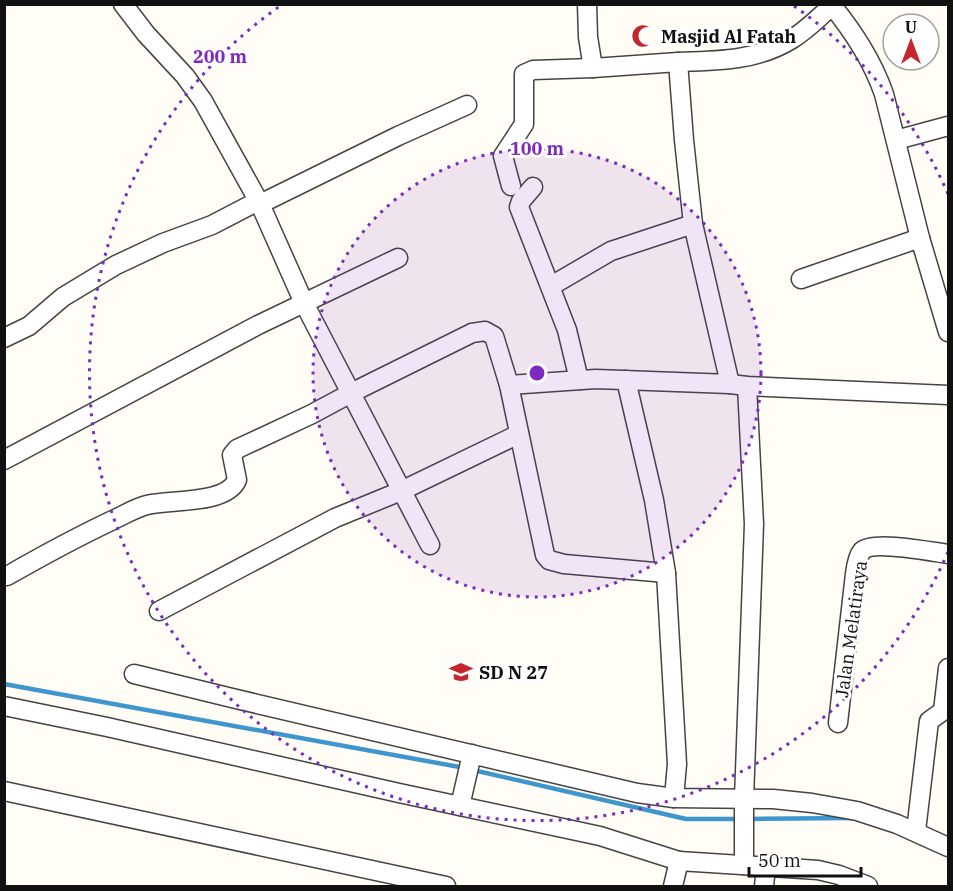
<svg xmlns="http://www.w3.org/2000/svg" width="953" height="891" viewBox="0 0 953 891" font-family="'IBM Plex Serif',serif">
  <style>
    .lines { fill: none; stroke-linecap: round; stroke-linejoin: round }
    .stream { stroke: #3f96cf; stroke-width: 4.5 }
    .minor-casing { stroke: #444; stroke-width: 21 }
    .minor { stroke: #fff; stroke-width: 18 }
    .ring { fill: none; stroke: #7b2cbf; stroke-width: 3; stroke-dasharray: 3 6 }
    .labels { text-anchor: middle; dominant-baseline: central; stroke-width: 6; stroke-linejoin: round; paint-order: stroke }
    .poi-label { font-size: 18px; font-weight: bold; fill: #111; stroke: #fff; text-anchor: start }
    .street-label { font-size: 18px; fill: #111; stroke: #fff }
    .centre { fill: #7b2cbf; stroke: #fff; stroke-width: 3 }
    .ring-label { font-size: 18px; text-anchor: middle; font-weight: bold; fill: #7b2cbf; stroke: #fff; stroke-width: 6; stroke-linejoin: round; paint-order: stroke }
  </style>
  <rect width="100%" height="100%" fill="#fffdf5"/>
  <g class="lines">
    <g class="stream">
      <polyline points="4,684 465,768"/>
      <polyline points="473,770 686,819 738,819"/>
      <polyline points="747,819 852,818"/>
    </g>
    <g class="minor-casing">
      <g id="minor">
        <polyline points="123,4 146,34 185,76 203,101 260,204 304,303 430,545"/>
        <polyline points="587,4 588,37 593,68 678,62 684,140 693,224 730,384"/>
        <path d="M831 4C854 33 872 60 884 94L920 238 948 332"/>
        <path d="M678 62C717 61 757 61 792 39 807 30 819 17 832 6"/>
        <polyline points="896,140 948,126"/>
        <polyline points="511,186 503,156 524,124 524,74 533,70 593,68"/>
        <polyline points="533,187 521,201 519,207 567,330 579,380"/>
        <polyline points="260,204 398,136 467,105"/>
        <polyline points="801,279 920,238"/>
        <polyline points="551,286 611,251 693,224"/>
        <polyline points="4,338 29,326 63,297 116,265 163,243 212,225 258,201"/>
        <polyline points="626,380 654,500 666,573 677,764 674,798"/>
        <polyline points="509,385 596,379 730,384 747,386 948,395"/>
        <polyline points="4,460 258,325 398,258"/>
        <path d="M7 576C42 556 77 537 113 520 124 515 135 508 147 505 169 499 226 505 237 480L232 455 237 449 312 414 351 393 472 333 485 331 494 336 509 385 545 555 549 560 564 564 666 573"/>
        <polyline points="159,611 335,518 401,491 519,434"/>
        <polyline points="134,674 232,698 637,793 674,798 773,799 812,803 857,811 897,824 948,847"/>
        <polyline points="4,706 107,727 399,793 600,836 679,861"/>
        <path d="M838 723 855 574C856 567 857 557 862 551 873 540 933 552 948 554"/>
        <polyline points="4,791 446,886"/>
        <polyline points="460,806 472,754"/>
        <polyline points="916,831 929,721 943,711 948,668"/>
        <polyline points="744,865 744,799 754,524 747,386"/>
        <polyline points="673,886 679,861 818,870 839,875 868,886"/>
        <polyline points="764,886 766,867"/>
      </g>
    </g>
    <use href="#minor" class="minor"/>
  </g>
  <circle cx="537" cy="373" r="224" fill="#7b2cbf" fill-opacity=".12"/>
  <g class="ring">
    <circle cx="537" cy="373" r="224"/>
    <path d="M948 552A448 448 0 1 1 280 6M794 6A448 448 0 0 1 948 194"/>
  </g>
  <defs>
    <g id="mosque-bare" transform="scale(1.8)"><path d="M3.5-4.9A6 6 0 1 0 3.5 4.9A5 5 0 1 1 3.5-4.9Z" fill="#c4262e" stroke="#fff" stroke-width="2.5" paint-order="stroke"/></g>
    <g id="school-bare" transform="scale(1.8)"><path d="M0-5L7-2L0 1L-7-2ZM-4 1L0 2.5L4 1V4Q0 6-4 4Z" fill="#c4262e" stroke="#fff" stroke-width="2.5" paint-order="stroke"/></g>
  </defs>
  <g fill-rule="evenodd">
    <use href="#mosque-bare" x="643" y="36"/>
    <use href="#school-bare" x="461" y="672"/>
  </g>
  <g class="labels">
    <g class="poi-label">
      <text x="661" y="36">Masjid Al Fatah</text>
      <text x="479" y="672">SD N 27</text>
    </g>
    <g class="street-label">
      <text transform="translate(851 629) rotate(-82)">Jalan Melatiraya</text>
    </g>
  </g>
  <circle cx="537" cy="373" r="9" class="centre"/>
  <g class="ring-label">
    <text x="220" y="63">200 m</text>
    <text x="537" y="155">100 m</text>
  </g>
  <rect width="953" height="891" fill="none" stroke="#111111" stroke-width="12"/>
  <g transform="translate(911 42)"><circle r="28" fill="#ffffff" stroke="#a0a0a0" stroke-width="1.5"/>
  <path d="M0-4.5L10 22L0 15L-10 22Z" fill="#c4262e"/>
  <text y="-9" font-size="16" font-weight="bold" text-anchor="middle" fill="#111111">U</text>
  </g>
  <path d="M749 867v9h112v-9" fill="none" stroke="#111111" stroke-width="3"/>
  <text x="758" y="867" font-size="18" fill="#111111" stroke="#ffffff" stroke-width="4.5" paint-order="stroke">50 m</text>
</svg>
